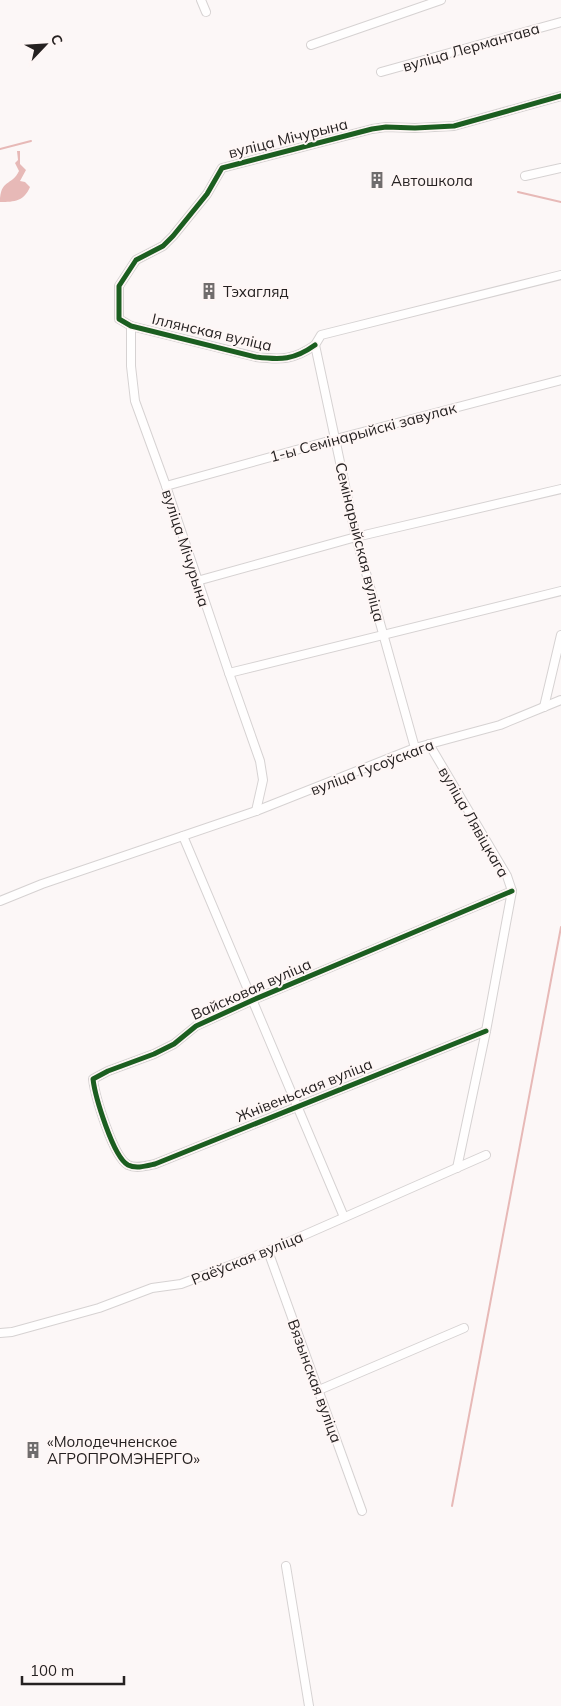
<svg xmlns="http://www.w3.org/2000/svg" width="561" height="1706" viewBox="0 0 561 1706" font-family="Mulish,sans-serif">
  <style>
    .water { fill: #e7b9b7 }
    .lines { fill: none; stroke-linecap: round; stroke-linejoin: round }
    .stream { stroke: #e7b9b7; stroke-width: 2 }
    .minor-casing { stroke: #d6d2d2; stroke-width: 10 }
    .minor { stroke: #fffefe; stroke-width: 8 }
    .cycleway-casing { stroke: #fef6f5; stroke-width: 8 }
    .cycleway { stroke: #1b5e20; stroke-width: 5 }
    .labels { text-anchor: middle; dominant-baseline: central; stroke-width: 4; stroke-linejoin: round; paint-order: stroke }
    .street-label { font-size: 15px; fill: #252121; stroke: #fef6f5 }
    .poi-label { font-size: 15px; fill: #252121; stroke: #fef6f5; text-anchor: start }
  </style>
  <rect width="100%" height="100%" fill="#fcf7f7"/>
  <path class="water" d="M17 151H20V164L26 170 20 181 25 182 30 187C24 201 15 202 0 202 0 179 12 186 19 171L15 163 18 160Z"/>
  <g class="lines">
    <g class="stream">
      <polyline points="0,149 31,141"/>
      <polyline points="518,192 561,202"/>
      <polyline points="452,1506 561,927"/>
    </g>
    <g class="minor-casing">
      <g id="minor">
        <polyline points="201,0 206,12"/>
        <polyline points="311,45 441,0"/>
        <polyline points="381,72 561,22"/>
        <polyline points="525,176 561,168"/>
        <polyline points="131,326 131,366 135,401 166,486 229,673 260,761 263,780 256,811"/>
        <path d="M315 345C294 360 281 360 256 357L131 326 119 319V286L136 260 163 246 173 236 207 194 222 168 372 129 386 127 415 128 454 126 561 96"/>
        <polyline points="166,486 336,439 561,380"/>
        <polyline points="197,581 356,537 561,489"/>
        <polyline points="229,673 561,591"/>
        <polyline points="544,707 561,635"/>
        <polyline points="429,744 507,876 512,891 486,1031 457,1168"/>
        <polyline points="415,748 356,537 315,345 321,335 561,275"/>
        <polyline points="183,836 344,1217"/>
        <polyline points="0,901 42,884 256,811 415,748 500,725 561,700"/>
        <path d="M486 1031 155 1164C146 1166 136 1169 128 1165 113 1157 95 1096 93 1079L108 1071 154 1054 174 1044 196 1026 253 1000 512 891"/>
        <polyline points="268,1251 362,1511"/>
        <polyline points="0,1333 12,1332 99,1308 152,1288 181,1284 268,1251 486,1155"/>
        <polyline points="319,1390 464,1328"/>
        <polyline points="286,1566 309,1706"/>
      </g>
    </g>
    <use href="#minor" class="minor"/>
    <g class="cycleway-casing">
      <g id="cycleway">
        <path d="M315 345C294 360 281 360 256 357L131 326 119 319V286L136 260 163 246 173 236 207 194 222 168 372 129 386 127 415 128 454 126 561 96"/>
        <path d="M486 1031 155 1164C146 1166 136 1169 128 1165 113 1157 95 1096 93 1079L108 1071 154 1054 174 1044 196 1026 253 1000 512 891"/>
      </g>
    </g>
    <use href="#cycleway" class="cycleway"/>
  </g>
  <defs>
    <g id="building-bare" transform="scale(1.35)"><path d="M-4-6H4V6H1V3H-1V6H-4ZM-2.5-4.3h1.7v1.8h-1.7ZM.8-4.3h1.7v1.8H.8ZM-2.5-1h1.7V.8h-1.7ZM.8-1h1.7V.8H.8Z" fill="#706c6c" stroke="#fef6f5" stroke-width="2.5" paint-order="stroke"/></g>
  </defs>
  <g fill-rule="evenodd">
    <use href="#building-bare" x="377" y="180"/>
    <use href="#building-bare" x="209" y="291"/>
    <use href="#building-bare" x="33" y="1450"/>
  </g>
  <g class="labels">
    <g class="street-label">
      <text transform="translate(471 47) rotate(-16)">вуліца Лермантава</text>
      <text transform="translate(288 138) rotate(-14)">вуліца Мічурына</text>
      <text transform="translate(212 332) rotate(13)">Іллянская вуліца</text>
      <text transform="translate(363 432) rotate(-15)">1-ы Семінарыйскі завулак</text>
      <text transform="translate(360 542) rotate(76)">Семінарыйская вуліца</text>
      <text transform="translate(186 548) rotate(72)">вуліца Мічурына</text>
      <text transform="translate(372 767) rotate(-21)">вуліца Гусоўскага</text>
      <text transform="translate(474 822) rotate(60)">вуліца Лявіцкага</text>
      <text transform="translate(251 989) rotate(-24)">Вайсковая вуліца</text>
      <text transform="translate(304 1090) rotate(-22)">Жнівеньская вуліца</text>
      <text transform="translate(247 1258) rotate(-22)">Раёўская вуліца</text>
      <text transform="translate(315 1381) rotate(70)">Вязынская вуліца</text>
    </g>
    <g class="poi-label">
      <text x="391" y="180">Автошкола</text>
      <text x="223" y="291">Тэхагляд</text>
      <text x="47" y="1441">«Молодечненское<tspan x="47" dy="17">АГРОПРОМЭНЕРГО»</tspan></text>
    </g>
  </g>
  <g transform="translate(45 45) rotate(65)" stroke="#fef6f5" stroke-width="4" paint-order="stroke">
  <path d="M0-4L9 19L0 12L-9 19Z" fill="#252121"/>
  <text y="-8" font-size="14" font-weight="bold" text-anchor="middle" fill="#252121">С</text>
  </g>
  <path d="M22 1676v8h102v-8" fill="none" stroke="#252121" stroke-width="2.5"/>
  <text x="30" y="1676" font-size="15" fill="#252121" stroke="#fef6f5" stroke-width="4" paint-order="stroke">100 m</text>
</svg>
